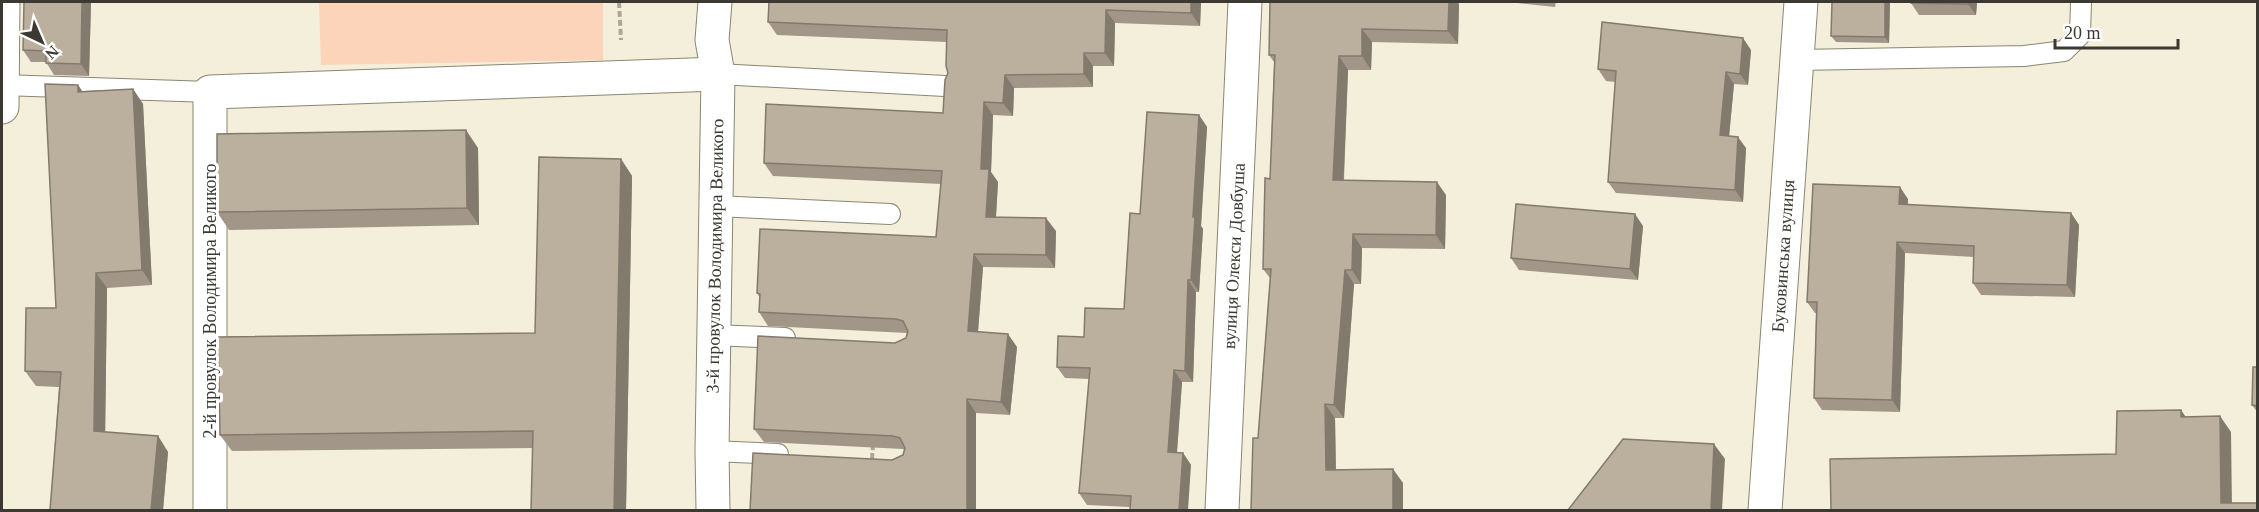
<svg xmlns="http://www.w3.org/2000/svg" width="2259" height="512" viewBox="0 0 2259 512" font-family="Georgia,serif">
  <style>
    .green { fill: #fbd4b9 }
    .lines { fill: none; stroke-linecap: round; stroke-linejoin: round }
    .service-casing { stroke: #898673; stroke-width: 22 }
    .minor-casing { stroke: #898673; stroke-width: 35 }
    .tertiary-casing { stroke: #898673; stroke-width: 35 }
    .path { stroke: #aba798; stroke-width: 4; stroke-dasharray: 6 3; stroke-linecap: butt }
    .service { stroke: #fff; stroke-width: 20 }
    .minor { stroke: #fff; stroke-width: 33 }
    .tertiary { stroke: #fff; stroke-width: 33 }
    .wall { fill: #a19687 }
    .shaded-wall { fill: #837a6e }
    .building { fill: #bbaf9d; stroke: #837a6e; stroke-width: 1.5 }
    .labels { text-anchor: middle; dominant-baseline: central; stroke-width: 6; stroke-linejoin: round; paint-order: stroke }
    .street-label { font-size: 18px; fill: #3b3931; stroke: #fff }
  </style>
  <rect width="100%" height="100%" fill="#f3efda"/>
  <polygon class="green" points="319,2 603,2 603,60 321,65"/>
  <g class="lines">
    <g class="service-casing">
      <g id="service">
        <polyline points="1797,60 2024,56 2064,51 2080,35 2081,2"/>
        <polyline points="718,74 945,86"/>
        <polyline points="2,85 210,92"/>
        <polyline points="716,206 890,214"/>
        <polyline points="713,335 785,338"/>
        <polyline points="712,451 778,454"/>
      </g>
    </g>
    <g class="minor-casing">
      <g id="minor">
        <polyline points="2,107 3,2"/>
        <polyline points="210,510 210,92 718,74"/>
        <polyline points="713,510 712,451 718,74 712,40 715,2"/>
        <polyline points="1222,510 1245,2"/>
      </g>
    </g>
    <g class="tertiary-casing">
      <polyline id="tertiary" points="1765,510 1801,2"/>
    </g>
    <g class="path">
      <polyline points="619,2 621,40"/>
      <polyline points="872,459 873,445"/>
    </g>
    <use href="#service" class="service"/>
    <use href="#minor" class="minor"/>
    <use href="#tertiary" class="tertiary"/>
  </g>
  <g class="wall">
    <polygon points="91,2 89,76 54,75 46,62 31,62 23,50"/>
    <polygon points="769,2 1201,2 1200,26 1115,23 1114,66 1093,66 1093,87 1014,88 1013,116 993,115 991,172 998,182 996,218 1056,231 1055,268 983,267 978,332 1017,347 1010,415 976,413 976,510 750,510 892,460 903,455 904,450 903,449 764,442 754,429 895,343 906,338 907,333 768,326 759,312 760,298 757,293 936,237 941,184 773,176 764,163 943,113 948,73 947,42 777,35 768,22"/>
    <polygon points="1270,2 1457,2 1459,4 1458,44 1372,42 1371,70 1348,70 1344,180 1446,195 1445,249 1362,248 1361,284 1354,284 1344,418 1335,418 1336,470 1403,483 1403,510 1251,510 1258,438 1270,278 1263,269 1270,179 1274,62 1269,55"/>
    <polygon points="1508,2 1556,2 1555,7"/>
    <polygon points="1890,2 1889,43 1836,42 1831,36"/>
    <polygon points="1977,2 1976,15 1919,15 1911,3"/>
    <polygon points="1751,50 1748,85 1734,84 1729,136 1746,148 1743,202 1616,193 1608,182 1615,82 1606,81 1598,69"/>
    <polygon points="78,85 82,91 133,89 143,104 152,285 107,288 105,432 158,436 168,452 163,510 50,510 59,387 36,386 25,371 56,308"/>
    <polygon points="1199,115 1207,127 1201,226 1203,229 1199,292 1196,292 1193,382 1182,382 1177,453 1183,453 1191,465 1130,507 1087,505 1079,493 1089,379 1065,378 1057,367 1084,337 1124,309 1140,214"/>
    <polygon points="478,148 479,225 229,230 217,212"/>
    <polygon points="621,159 632,176 626,510 531,510 533,448 232,451 220,435 535,333"/>
    <polygon points="1908,199 1908,205 2071,213 2079,225 2075,297 1981,295 1973,283 1974,257 1905,253 1900,412 1822,410 1814,398 1816,313 1815,313 1807,302"/>
    <polygon points="1643,226 1638,280 1519,270 1511,258"/>
    <polygon points="2258,367 2258,413 2252,405"/>
  </g>
  <g class="shaded-wall">
    <polygon points="82,2 91,2 89,76 81,64"/>
    <polygon points="1191,2 1201,2 1200,26 1191,13"/>
    <polygon points="1449,2 1457,2 1459,4 1458,44 1448,31"/>
    <polygon points="1885,2 1890,2 1889,43 1885,37"/>
    <polygon points="1968,2 1977,2 1976,15 1968,4"/>
    <polygon points="1106,10 1115,23 1114,66 1105,53"/>
    <polygon points="1362,29 1372,42 1371,70 1362,56"/>
    <polygon points="1743,38 1751,50 1748,85 1740,74"/>
    <polygon points="1084,53 1093,66 1093,87 1084,74"/>
    <polygon points="1339,56 1348,70 1343,193 1333,180"/>
    <polygon points="1726,72 1734,84 1728,147 1720,135"/>
    <polygon points="1005,75 1014,88 1013,116 1003,103"/>
    <polygon points="78,85 88,100 78,92"/>
    <polygon points="133,89 143,104 152,285 142,270"/>
    <polygon points="984,102 993,115 991,172 998,182 995,230 986,217 981,169"/>
    <polygon points="1199,115 1207,127 1201,226 1203,229 1199,292 1191,280 1193,217"/>
    <polygon points="466,130 478,148 479,225 467,208"/>
    <polygon points="1738,137 1746,148 1743,202 1735,190"/>
    <polygon points="621,159 632,176 626,510 614,510"/>
    <polygon points="1437,182 1446,195 1445,249 1436,235"/>
    <polygon points="1900,187 1908,199 1907,216 1899,204"/>
    <polygon points="2071,213 2079,225 2075,297 2067,285"/>
    <polygon points="1635,214 1643,226 1638,280 1630,269"/>
    <polygon points="1046,218 1056,231 1055,268 1046,255"/>
    <polygon points="1353,234 1362,248 1361,284 1352,270"/>
    <polygon points="1897,242 1905,253 1900,412 1892,400"/>
    <polygon points="974,254 983,267 977,344 968,331"/>
    <polygon points="1345,270 1354,284 1344,418 1334,405"/>
    <polygon points="96,273 107,288 105,447 94,431"/>
    <polygon points="1188,280 1196,292 1193,382 1185,371"/>
    <polygon points="1008,334 1017,347 1010,415 1001,402"/>
    <polygon points="1174,370 1182,382 1176,464 1168,452"/>
    <polygon points="967,399 976,413 976,510 967,510"/>
    <polygon points="1325,404 1335,418 1336,483 1326,470"/>
    <polygon points="2181,410 2192,426 2181,417"/>
    <polygon points="2220,416 2231,432 2232,510 2221,503"/>
    <polygon points="158,436 168,452 163,510 151,510"/>
    <polygon points="1714,444 1725,459 1722,510 1711,510"/>
    <polygon points="1183,453 1191,465 1188,510 1179,510"/>
    <polygon points="1393,469 1403,483 1403,510 1393,510"/>
  </g>
  <g class="building">
    <polygon points="24,2 82,2 81,64 46,63 46,51 23,50"/>
    <polygon points="769,2 1191,2 1191,13 1106,10 1105,53 1084,53 1084,74 1005,75 1003,103 984,102 981,169 989,169 986,217 1046,218 1046,255 974,254 968,331 1008,334 1001,402 967,399 967,510 750,510 753,453 892,460 903,455 905,448 900,438 893,436 754,429 758,336 895,343 906,338 908,331 903,321 896,319 759,312 760,294 757,293 760,229 936,237 942,171 764,163 766,104 943,113 945,80 948,73 946,66 947,30 768,22"/>
    <polygon points="1270,2 1449,2 1448,31 1362,29 1362,56 1339,56 1333,180 1437,182 1436,235 1353,234 1352,270 1345,270 1334,405 1325,404 1326,470 1393,469 1393,510 1251,510 1253,438 1258,438 1271,269 1263,269 1265,178 1270,179 1275,55 1269,55"/>
    <polygon points="1832,2 1885,2 1885,37 1831,36"/>
    <polygon points="1911,2 1968,2 1968,4 1911,3"/>
    <polygon points="1602,22 1743,38 1740,74 1726,72 1720,135 1738,137 1735,190 1608,182 1616,71 1598,69"/>
    <polygon points="45,84 78,85 78,92 133,89 142,270 96,273 94,431 158,436 151,510 50,510 61,372 25,371 26,308 56,308"/>
    <polygon points="1147,112 1199,115 1193,217 1195,217 1191,280 1188,280 1185,371 1174,370 1168,452 1183,453 1179,510 1130,510 1131,496 1079,493 1090,368 1057,367 1058,336 1084,337 1085,308 1124,309 1130,213 1140,214"/>
    <polygon points="466,130 467,208 217,212 217,134"/>
    <polygon points="539,157 621,159 614,510 531,510 533,431 220,435 218,337 535,333"/>
    <polygon points="1813,184 1900,187 1899,204 2071,213 2067,285 1973,283 1974,246 1897,242 1892,400 1814,398 1817,302 1807,302"/>
    <polygon points="1516,204 1635,214 1630,269 1511,258"/>
    <polygon points="2253,367 2258,367 2258,406 2252,405"/>
    <polygon points="2181,410 2181,417 2220,416 2221,503 2258,503 2258,510 1831,510 1830,459 2116,454 2117,411"/>
    <polygon points="1623,439 1714,444 1711,510 1568,510"/>
  </g>
  <g class="labels">
    <g class="street-label">
      <text transform="translate(715 256) rotate(-89)">3-й провулок Володимира Великого</text>
      <text transform="translate(1234 256) rotate(-87)">вулиця Олекси Довбуша</text>
      <text transform="translate(1783 256) rotate(-86)">Буковинська вулиця</text>
      <text transform="translate(210 301) rotate(-90)">2-й провулок Володимира Великого</text>
    </g>
  </g>
  <rect width="2259" height="512" fill="none" stroke="#3b3931" stroke-width="6"/>
  <g transform="translate(42 42) rotate(136)" stroke="#ffffff" stroke-width="4.5" paint-order="stroke">
  <path d="M0-4.5L10 22L0 15L-10 22Z" fill="#3b3931"/>
  <text y="-9" font-size="16" font-weight="bold" text-anchor="middle" fill="#3b3931">N</text>
  </g>
  <path d="M2055 39v9h123v-9" fill="none" stroke="#3b3931" stroke-width="3"/>
  <text x="2064" y="39" font-size="18" fill="#3b3931" stroke="#ffffff" stroke-width="4.5" paint-order="stroke">20 m</text>
</svg>
